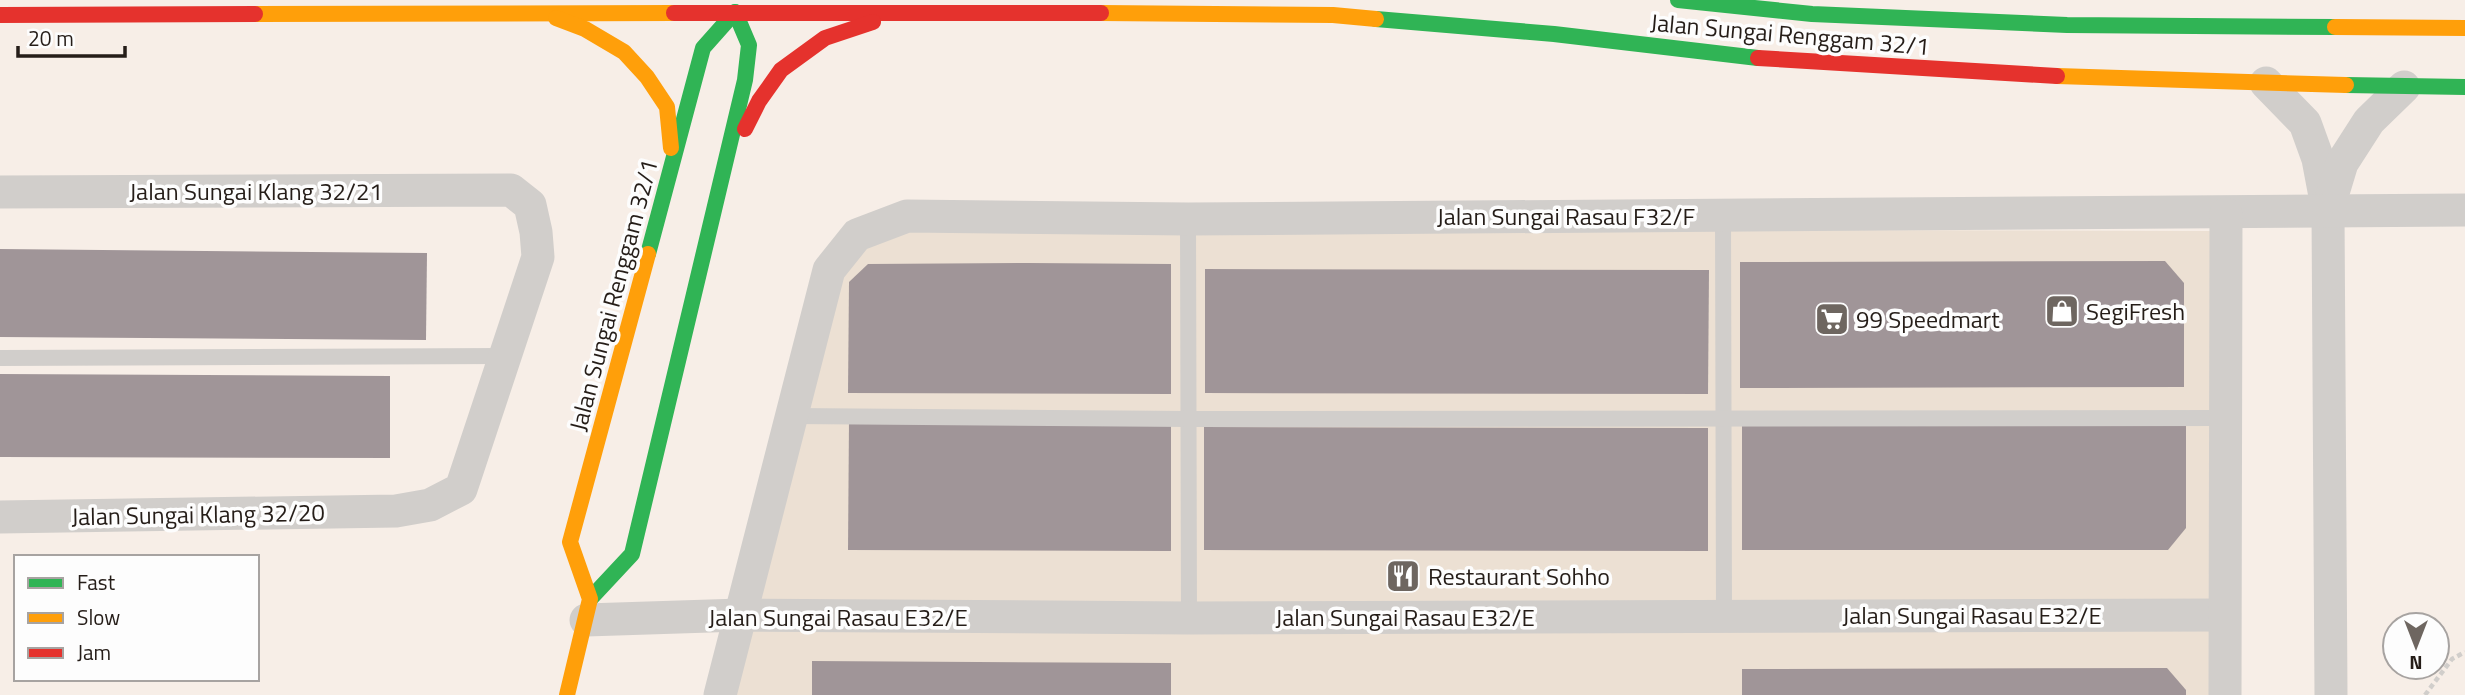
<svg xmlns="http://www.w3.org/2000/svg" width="2465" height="695" viewBox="0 0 2465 695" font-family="'Titillium Web',sans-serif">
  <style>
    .commercial { fill: #ece0d3 }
    .building { fill: #a09598 }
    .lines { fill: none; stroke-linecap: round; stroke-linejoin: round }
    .path { stroke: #d1cecb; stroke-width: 4.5; stroke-dasharray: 5 3.5; stroke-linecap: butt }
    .lane { stroke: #d1cecb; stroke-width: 16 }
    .street { stroke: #d1cecb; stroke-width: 33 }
    .fast { stroke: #30b455; stroke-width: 16 }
    .slow { stroke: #ff9f0a; stroke-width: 16 }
    .jam { stroke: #e5322d; stroke-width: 16 }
    .labels { text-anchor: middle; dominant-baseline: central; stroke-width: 7; stroke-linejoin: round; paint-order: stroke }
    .street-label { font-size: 24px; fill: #251d18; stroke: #fdfdfd }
    .poi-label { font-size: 24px; fill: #251d18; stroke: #fdfdfd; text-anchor: start }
  </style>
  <rect width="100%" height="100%" fill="#f7eee7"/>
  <polygon class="commercial" points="915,228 2211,231 2211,695 733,695 838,282 863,247"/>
  <g class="building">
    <polygon points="0,249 427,253 426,340 0,337"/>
    <polygon points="2165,261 2184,283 2184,387 1740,388 1740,262"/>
    <polygon points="1028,263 1171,264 1171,394 848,393 849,282 868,264"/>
    <polygon points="1205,269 1709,270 1708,394 1205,393"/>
    <polygon points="0,374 390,376 390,458 0,457"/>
    <polygon points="849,421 1171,422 1171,551 848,550"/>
    <polygon points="1742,424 2186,424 2186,528 2168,550 1742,550"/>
    <polygon points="1204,427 1708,428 1708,551 1204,550"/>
    <polygon points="812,661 1171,663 1171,695 812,695"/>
    <polygon points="2167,668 2186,690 2186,695 1742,695 1742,669"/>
  </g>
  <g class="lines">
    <polyline class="path" points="2425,695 2452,659 2465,652"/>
    <g class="lane">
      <polyline points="1723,215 1724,615"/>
      <polyline points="1188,219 1189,618"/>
      <polyline points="0,358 504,356"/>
      <polyline points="793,416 1189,419 2226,418"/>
    </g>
    <g class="street">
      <polyline points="2266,83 2305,123 2318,159 2328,212 2331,695"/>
      <polyline points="0,192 511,190 530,205 536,232 538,257 461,489 430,505 396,511 0,517"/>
      <polyline points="2329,206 2342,163 2369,121 2404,87"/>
      <polyline points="586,620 741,615 1189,618 2224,615"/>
      <polyline points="720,695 829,270 857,235 907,216 1188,219 2465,210"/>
      <polyline points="2225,695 2226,214"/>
    </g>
    <g class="fast">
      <polyline points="1678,0 1812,14 2067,25 2335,27"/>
      <polyline points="1376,19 1554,34 1758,58"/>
      <polyline points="2346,85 2465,87"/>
      <polyline points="648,254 703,48 735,12"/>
      <polyline points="590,599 632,554 745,80 749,45 735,12"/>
    </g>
    <g class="slow">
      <polyline points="1101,13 1333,15 1376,19"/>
      <polyline points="255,14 674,13"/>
      <polyline points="556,18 585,29 624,52 647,77 667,107 671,148"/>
      <polyline points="2335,27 2465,28"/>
      <polyline points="2057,76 2346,85"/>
      <polyline points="567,695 590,599 570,542 648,254"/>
    </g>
    <g class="jam">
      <polyline points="674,13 1101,13"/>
      <polyline points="0,15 255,14"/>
      <polyline points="1758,58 2057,76"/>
      <polyline points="745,129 759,101 781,70 825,38 873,22"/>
    </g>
  </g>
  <defs>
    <g id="shop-square" transform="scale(1.75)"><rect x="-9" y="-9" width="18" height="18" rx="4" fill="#6e6660" stroke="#fdfdfd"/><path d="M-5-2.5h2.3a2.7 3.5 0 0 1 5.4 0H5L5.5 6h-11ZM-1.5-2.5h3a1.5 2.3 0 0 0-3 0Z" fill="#fff"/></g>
    <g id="supermarket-square" transform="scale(1.75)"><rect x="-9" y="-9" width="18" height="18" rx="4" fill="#6e6660" stroke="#fdfdfd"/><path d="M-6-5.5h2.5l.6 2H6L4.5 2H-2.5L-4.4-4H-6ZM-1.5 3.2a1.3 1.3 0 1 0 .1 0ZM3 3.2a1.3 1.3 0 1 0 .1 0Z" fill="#fff"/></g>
    <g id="restaurant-square" transform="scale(1.75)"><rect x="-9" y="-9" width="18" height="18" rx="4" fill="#6e6660" stroke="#fdfdfd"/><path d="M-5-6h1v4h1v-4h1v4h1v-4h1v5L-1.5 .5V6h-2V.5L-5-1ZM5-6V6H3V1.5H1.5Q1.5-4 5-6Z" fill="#fff"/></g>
  </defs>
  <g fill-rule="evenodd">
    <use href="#shop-square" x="2062" y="311"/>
    <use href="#supermarket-square" x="1832" y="319"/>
    <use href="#restaurant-square" x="1403" y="576"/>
  </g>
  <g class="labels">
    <g class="street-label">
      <text transform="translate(1790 34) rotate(5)">Jalan Sungai Renggam 32/1</text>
      <text x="256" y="191">Jalan Sungai Klang 32/21</text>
      <text x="1566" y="216">Jalan Sungai Rasau F32/F</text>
      <text transform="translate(613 295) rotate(-75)">Jalan Sungai Renggam 32/1</text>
      <text transform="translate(198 514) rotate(-1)">Jalan Sungai Klang 32/20</text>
      <text x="1972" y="615">Jalan Sungai Rasau E32/E</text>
      <text x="838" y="617">Jalan Sungai Rasau E32/E</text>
      <text x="1405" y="617">Jalan Sungai Rasau E32/E</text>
    </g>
    <g class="poi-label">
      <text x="2086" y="311">SegiFresh</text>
      <text x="1856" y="319">99 Speedmart</text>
      <text x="1428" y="576">Restaurant Sohho</text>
    </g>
  </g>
  <rect x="14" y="555" width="245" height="126" fill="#fdfdfd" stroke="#a7a3a1" stroke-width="2"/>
  <rect x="28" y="578" width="35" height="10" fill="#30b455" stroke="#a7a3a1" stroke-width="2"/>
  <text x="77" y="590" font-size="21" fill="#251d18">Fast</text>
  <rect x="28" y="613" width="35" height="10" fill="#ff9f0a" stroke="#a7a3a1" stroke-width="2"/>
  <text x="77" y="625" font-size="21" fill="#251d18">Slow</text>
  <rect x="28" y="648" width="35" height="10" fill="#e5322d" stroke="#a7a3a1" stroke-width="2"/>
  <text x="77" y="660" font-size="21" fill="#251d18">Jam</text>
  <g transform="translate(2416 646) rotate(180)"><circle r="33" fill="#fdfdfd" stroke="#a7a3a1" stroke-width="2"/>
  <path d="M0-5L12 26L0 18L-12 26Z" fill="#6e6660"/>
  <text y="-10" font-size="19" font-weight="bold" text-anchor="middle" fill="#251d18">N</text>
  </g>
  <path d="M18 46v10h107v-10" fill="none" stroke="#251d18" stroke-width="3.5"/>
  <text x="28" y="46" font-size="21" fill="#251d18" stroke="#fdfdfd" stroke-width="5" paint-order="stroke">20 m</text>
</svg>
